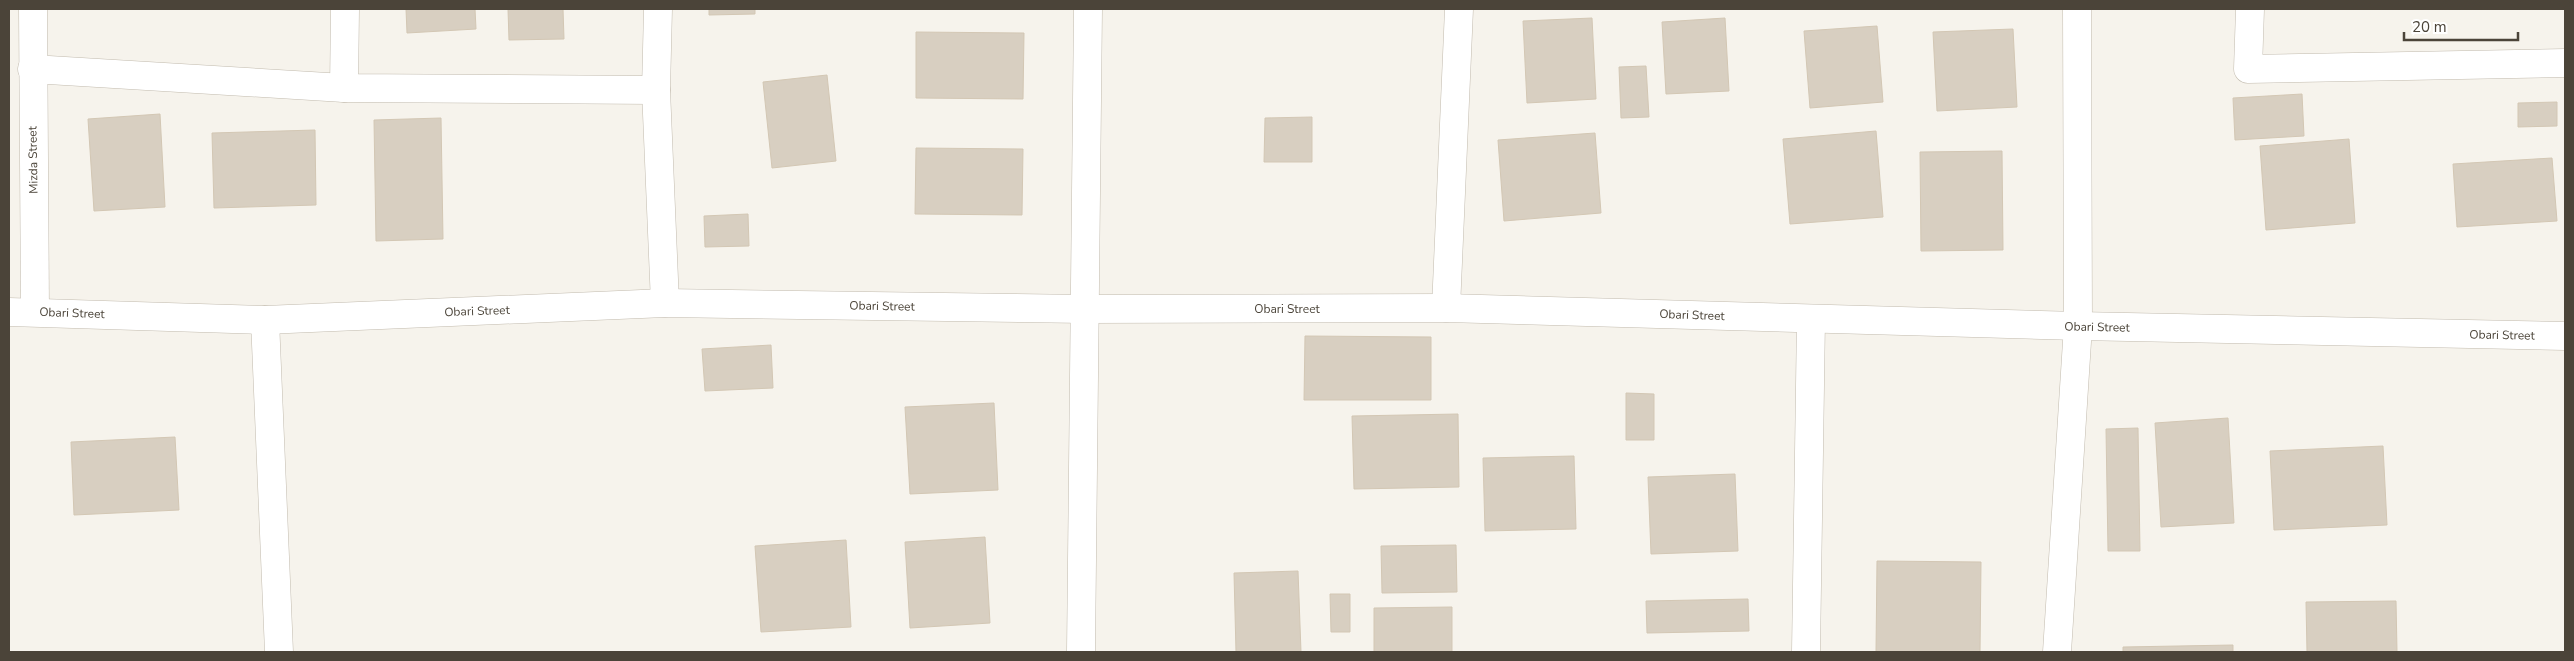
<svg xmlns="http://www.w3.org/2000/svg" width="2574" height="661" viewBox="0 0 2574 661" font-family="'Nunito Sans',sans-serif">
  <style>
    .building { fill: #d8cfc1; stroke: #d3c7b4 }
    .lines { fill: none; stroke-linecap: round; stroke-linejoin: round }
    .minor-casing { stroke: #c2bbae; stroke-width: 29 }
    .minor { stroke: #fff; stroke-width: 28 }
    .labels { text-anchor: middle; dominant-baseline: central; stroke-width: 4; stroke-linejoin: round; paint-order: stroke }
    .street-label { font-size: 12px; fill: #4b4439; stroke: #fff }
  </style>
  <rect width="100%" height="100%" fill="#f6f3ec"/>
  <g class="building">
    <polygon points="406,9 475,9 476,29 407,33"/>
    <polygon points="508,9 563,9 564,39 509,40"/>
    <polygon points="709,9 755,9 755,14 709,15"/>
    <polygon points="1592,18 1596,99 1527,103 1523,21"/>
    <polygon points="1725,18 1729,91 1666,94 1662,22"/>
    <polygon points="1877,26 1883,102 1810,108 1804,31"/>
    <polygon points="2013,29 2017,107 1937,111 1933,32"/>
    <polygon points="916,32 1024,33 1023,99 916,98"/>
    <polygon points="1646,66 1649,117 1621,118 1619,67"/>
    <polygon points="827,75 836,161 772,168 763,82"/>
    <polygon points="2302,94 2304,136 2235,140 2233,98"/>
    <polygon points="2557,102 2557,126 2518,127 2518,103"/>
    <polygon points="160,114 165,207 94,211 88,119"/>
    <polygon points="1312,117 1312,162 1264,162 1265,118"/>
    <polygon points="441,118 443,239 376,241 374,120"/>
    <polygon points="315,130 316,205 214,208 212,133"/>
    <polygon points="1876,131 1883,217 1790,224 1783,139"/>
    <polygon points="1595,133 1601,213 1504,221 1498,140"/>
    <polygon points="2349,139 2355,223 2266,230 2260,146"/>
    <polygon points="916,148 1023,149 1022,215 915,214"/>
    <polygon points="2002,151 2003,250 1921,251 1920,152"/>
    <polygon points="2552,158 2557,221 2457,227 2453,164"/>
    <polygon points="748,214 749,246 705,247 704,216"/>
    <polygon points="1305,336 1431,337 1431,400 1304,400"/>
    <polygon points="771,345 773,388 705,391 702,349"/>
    <polygon points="1626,393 1654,394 1654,440 1626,440"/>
    <polygon points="994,403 998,490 910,494 905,407"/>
    <polygon points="1458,414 1459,487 1354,489 1352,416"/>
    <polygon points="2228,418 2234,523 2161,527 2155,423"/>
    <polygon points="2138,428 2140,551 2108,551 2106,429"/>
    <polygon points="175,437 179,510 74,515 71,442"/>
    <polygon points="2383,446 2387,525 2274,530 2270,451"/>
    <polygon points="1574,456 1576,529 1485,531 1483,458"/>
    <polygon points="1735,474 1738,551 1651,554 1648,477"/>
    <polygon points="985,537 990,623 910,628 905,542"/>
    <polygon points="846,540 851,627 761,632 755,546"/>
    <polygon points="1456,545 1457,592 1382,593 1381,546"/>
    <polygon points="1877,561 1981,562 1980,652 1876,652"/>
    <polygon points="1298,571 1301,652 1236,652 1234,573"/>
    <polygon points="1330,594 1350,594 1350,632 1331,632"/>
    <polygon points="1748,599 1749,631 1647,633 1646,601"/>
    <polygon points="2396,601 2397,652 2307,652 2306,602"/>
    <polygon points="1452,607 1452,652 1374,652 1374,608"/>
    <polygon points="2233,645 2233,652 2123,652 2123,647"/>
  </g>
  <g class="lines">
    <g class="minor-casing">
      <g id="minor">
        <polyline points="33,9 35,312"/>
        <polyline points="658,9 656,90 665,303"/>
        <polyline points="2250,9 2248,69 2565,63"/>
        <polyline points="32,69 344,88 656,90"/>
        <polyline points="344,88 345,9"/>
        <polyline points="1446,308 1459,9"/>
        <polyline points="9,312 265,320 665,303 1085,309 1446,308 2078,326 2565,336"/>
        <polyline points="265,320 279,652"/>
        <polyline points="1081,652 1088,9"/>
        <polyline points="1806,652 1811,319"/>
        <polyline points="2057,652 2078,326 2077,9"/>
      </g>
    </g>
    <use href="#minor" class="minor"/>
  </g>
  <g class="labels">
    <g class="street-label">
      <text transform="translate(33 160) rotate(-91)">Mizda Street</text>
      <text transform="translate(882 306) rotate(1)">Obari Street</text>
      <text x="1287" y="309">Obari Street</text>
      <text transform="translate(477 311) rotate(-2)">Obari Street</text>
      <text transform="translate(72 313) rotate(2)">Obari Street</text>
      <text transform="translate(1692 315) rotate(2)">Obari Street</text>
      <text transform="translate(2097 327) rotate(1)">Obari Street</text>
      <text transform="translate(2502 335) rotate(1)">Obari Street</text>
    </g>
  </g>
  <rect width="2574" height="661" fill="none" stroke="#4b4439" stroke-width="20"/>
  <path d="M2404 32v8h114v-8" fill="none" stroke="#4b4439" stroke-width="2.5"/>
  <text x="2412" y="32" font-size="15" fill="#4b4439" stroke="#ffffff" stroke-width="4" paint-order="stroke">20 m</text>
</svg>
